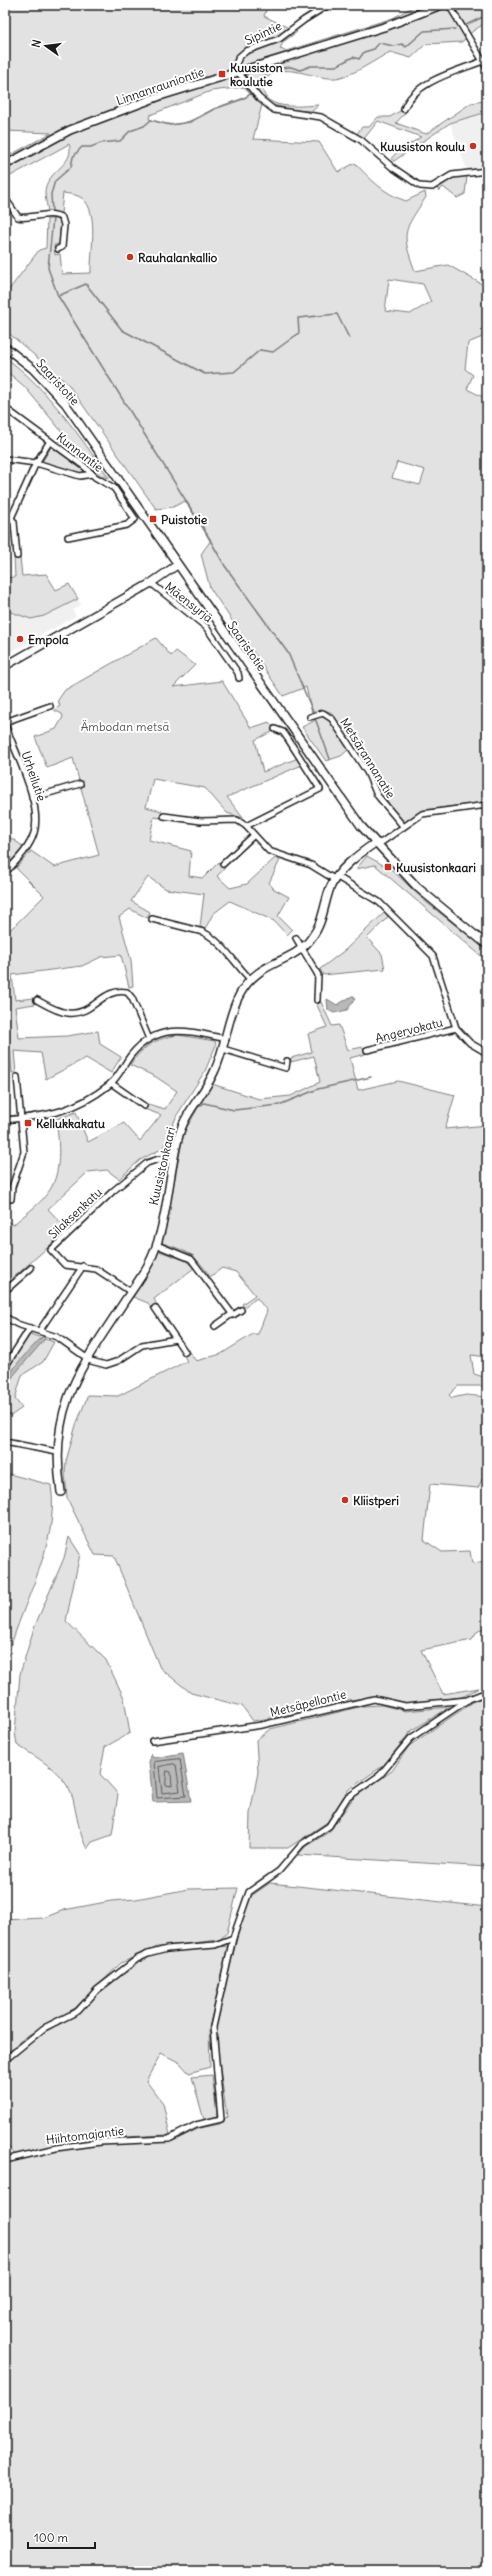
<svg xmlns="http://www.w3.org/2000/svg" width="492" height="2576" viewBox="0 0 492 2576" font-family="Delius,sans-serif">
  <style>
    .built { fill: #f0f0f0 }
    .green { fill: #e2e2e2; stroke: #7f7f7f; fill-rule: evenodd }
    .water { fill: #b8b8b8; stroke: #7a7a7a }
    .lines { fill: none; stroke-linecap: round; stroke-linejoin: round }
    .shore { stroke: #5a5a5a; stroke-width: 1 }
    .stream { stroke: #7a7a7a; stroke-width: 1.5 }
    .street-casing { stroke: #1c1c1c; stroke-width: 8 }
    .secondary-casing { stroke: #1c1c1c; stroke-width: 10 }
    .street { stroke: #fff; stroke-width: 5 }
    .secondary { stroke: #fff; stroke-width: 7 }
    .poi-dot { fill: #c8321e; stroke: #fff; stroke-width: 1.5 }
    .labels { text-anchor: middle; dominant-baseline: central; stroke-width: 4; stroke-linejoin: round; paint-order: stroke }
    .street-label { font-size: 12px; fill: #1c1c1c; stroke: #fff }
    .poi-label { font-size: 12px; font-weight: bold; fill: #1c1c1c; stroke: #fff; text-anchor: start }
    .park-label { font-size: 12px; fill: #575757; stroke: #fff }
  </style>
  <rect width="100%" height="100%" fill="#fff"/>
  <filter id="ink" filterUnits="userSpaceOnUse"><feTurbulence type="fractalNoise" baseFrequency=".025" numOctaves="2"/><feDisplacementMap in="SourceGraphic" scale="8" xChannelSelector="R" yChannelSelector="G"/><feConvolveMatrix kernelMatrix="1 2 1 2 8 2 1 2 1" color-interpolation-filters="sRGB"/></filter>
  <g filter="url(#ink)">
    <g class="built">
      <polygon points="487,112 487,168 467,170 450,123"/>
      <polygon points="78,599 81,605 73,610 76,616 5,655 5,610 31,619 44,616"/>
    </g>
    <g class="green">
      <path d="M5 5H268L264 16 297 32 283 42 280 49 286 51 393 18 416 5H487V22L473 31 462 42 426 44 411 58 390 52C375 60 357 73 341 77 317 84 280 55 263 83 259 112 300 106 319 105L312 111 293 110 265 103 262 105 253 139 319 142 338 172 355 163C370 179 384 194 406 201L425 192 426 197C404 231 400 231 415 271L448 265 487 287V335L468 343 465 369 473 375 467 389 487 399V802L424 810 405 823 390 806 377 781 332 713 327 711 312 713 306 687 283 696 210 588 201 554 211 540 203 528 206 519 198 521 185 501 173 507 156 509 68 384 5 330V295L39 250 46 248 47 219H58L61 223 59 244 54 245 55 255 60 254 62 274 91 273C90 252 101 205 78 196 74 194 68 194 63 193L61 213H48C48 206 43 195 46 186 52 169 75 163 69 144L5 179V154H12L51 133 7 131ZM244 87 250 94C240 101 230 102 219 107 191 119 181 132 149 119L150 115 211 91ZM389 279 423 284 431 302 410 314 385 311ZM397 462 425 470 420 485 392 478Z"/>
      <polygon points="484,101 487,112 450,123 394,161 391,159 396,153 421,137 378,121 363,140 356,135 362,127 369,127 378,117 390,117 400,111 405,113 396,123 426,134 471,103"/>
      <polygon points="461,176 467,176 465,194 457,198 443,187 439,191 437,189 453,178"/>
      <path d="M5 357C48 389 78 434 109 478L100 475 58 441 62 432 25 387 5 370Z"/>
      <polygon points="51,447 84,470 82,473 42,462"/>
      <polygon points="20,557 22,576 46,574 56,590 69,584 78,599 44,616 31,619 5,610 5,578 15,577 14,558"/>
      <polygon points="156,638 171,656 176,651 195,665 173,687 222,681 251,728 269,722 272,726 278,729 255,740 263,772 298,758 302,765 227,797 243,818 227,813 205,788 153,779 146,807 162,811 160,818 154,817 149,840 191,851 189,876 203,878 219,862 225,868 217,876 230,888 247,884 275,858 280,860 269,883 274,889 289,897 278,916 292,930 287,935 274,921 230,901 213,914 205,929 200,927 204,894 166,889 148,877 131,901 150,912 147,918 130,909 119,917 131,960 133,986 129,987 121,955 101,957 82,966 12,975 15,1000 35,998 35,1004 15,1007 19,1038 67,1036 98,1031 100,1044 121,1057 111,1073 86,1058 46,1079 41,1053 14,1051 16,1073 12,1073 10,1052 5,1053 5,935 44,896 16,868 31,851 54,867 99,855 73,758 47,768 35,737 56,729 63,717 62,714 54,710 60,706 58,700 65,690"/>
      <polygon points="320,716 330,720 348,750 341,756 326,761 302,727 314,721 314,717"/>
      <polygon points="5,834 24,847 10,862 5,856"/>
      <polygon points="367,856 392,870 426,902 487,950 487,961 375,865 356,869"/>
      <polygon points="385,912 388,917 367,938 382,954 385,969 323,975 320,969 345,950"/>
      <path d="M321 1002 332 1026 339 1025 348 1050 363 1047 365 1054 350 1058 358 1090 398 1081 455 1095 445 1129 487 1125V1357L471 1355 474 1374 487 1378V1386H458L449 1395 452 1398 466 1395 487 1397V1406L485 1407 487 1421V1473H485L478 1488 430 1484 424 1540 442 1552 470 1551 472 1563 487 1561 484 1587 487 1591V1626L477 1632 472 1640 421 1650 443 1694 479 1688 462 1697 407 1703 380 1697 337 1701 298 1713 253 1721 242 1706 191 1693 160 1668 114 1556 95 1555 67 1498 65 1473 66 1461 76 1425 88 1395 118 1396 187 1361 184 1356 189 1352 196 1361 221 1354 253 1334H258L267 1311 257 1298 244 1307 242 1304 255 1295 236 1272 222 1268 210 1277C196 1254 187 1251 162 1243L184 1132 212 1084 259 1099 291 1096 320 1082 314 1056 291 1062V1058L312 1052 308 1034 327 1027 316 1003Z"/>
      <path d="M178 1035 215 1041 216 1045 205 1071 177 1115 163 1148 140 1160 119 1179 107 1170 88 1172 48 1209 66 1228 54 1239 55 1241 5 1285V1220L13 1225C24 1215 38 1206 47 1194 63 1174 59 1142 56 1119L76 1112 88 1142 124 1123 140 1141 161 1115 144 1109 148 1104 165 1109 177 1091 156 1077 130 1065C142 1047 156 1038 178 1035Z"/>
      <polygon points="159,1251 185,1260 194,1268 154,1299 157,1305 152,1309 148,1303 133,1297"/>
      <polygon points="30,1334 54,1342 43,1362 22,1375 15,1399 22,1408 12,1415 5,1414 5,1370"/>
      <path d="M5 1473 51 1485C61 1547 17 1608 5 1669Z"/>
      <path d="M69 1537 80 1554 66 1621 106 1660 124 1698 130 1733 105 1747 100 1774 118 1794 112 1835 92 1842 87 1849C79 1833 77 1817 73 1799 65 1772 39 1759 17 1745L15 1732 20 1674 34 1628 64 1558Z"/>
      <polygon points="487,1696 487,1867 298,1855 306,1846 329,1832 354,1797 392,1771 409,1746 476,1700"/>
      <polygon points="382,1705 405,1711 450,1707 411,1731 384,1765 348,1790 329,1821 288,1848 249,1848 250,1813 258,1772 256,1740 270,1729 363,1706"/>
      <polygon points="270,1883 487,1907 487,2571 5,2571 5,2163 59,2150 100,2144 173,2141 200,2128 220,2124 227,2117 214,2028 246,1904 251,1896"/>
      <polygon points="238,1888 227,1933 219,1940 157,1947 121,1963 74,2009 25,2037 5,2056 5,1920 43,1918 64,1910 111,1901 136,1899 189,1889"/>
      <path d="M228 1946 209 2028 210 2067 189 2073 180 2063 161 2053 146 2081 163 2103 170 2135C117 2136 67 2142 15 2155L5 2142V2063L30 2040 72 2017 125 1970 146 1958 165 1952Z"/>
      <polygon points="212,2075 217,2114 215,2119 204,2120 192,2077"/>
    </g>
    <g class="water">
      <polygon points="352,996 354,996 355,999 347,1010 334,1013 328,1010 327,999 337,1005"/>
      <path d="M43 1336 45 1337 44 1340 13 1376 5 1400C5 1369 23 1358 43 1336Z"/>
      <polygon points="183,1753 191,1801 153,1802 149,1762 151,1754 153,1758"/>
    </g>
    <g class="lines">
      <g class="shore">
        <polygon points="180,1759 186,1796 157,1798 154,1762"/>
        <polygon points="174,1764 176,1765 180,1791 162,1793 159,1767"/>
        <polygon points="167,1771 171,1772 172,1786 166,1785"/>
      </g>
      <g class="stream">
        <polyline points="466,25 487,15"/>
        <polyline points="52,212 51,194 55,181 71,167 73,157 78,151 82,147 91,147 101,143 120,141 130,131 144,126 151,120 170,125 190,122 214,109 243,99 258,89 260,80 267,74 280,68 291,67 300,70 311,66 336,66 353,57 359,59 364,52 374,49 379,43 394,46 402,44 406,47 424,31 455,29"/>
        <polyline points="53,218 48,268 58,296 203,528 225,566 288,653 314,714"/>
        <polyline points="58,296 86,284 122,330 205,374 234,372 260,350 273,352 299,333 298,318 337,314 349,338"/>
        <polyline points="315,718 330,759"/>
        <polyline points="196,1108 204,1103 234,1110 279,1105 318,1089 371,1077"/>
        <polyline points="184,1131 191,1116"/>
      </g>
      <g class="street-casing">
        <g id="street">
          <polyline points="328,5 304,20 279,39 246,51 239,57 236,64 238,72 259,98 274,110 321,117 361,140 392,167 420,186 432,187 452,175 487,171"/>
          <polyline points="449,5 487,68"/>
          <path d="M404 109C414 81 458 71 483 61"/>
          <path d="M5 198 18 217C31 220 50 209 62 218L64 225 62 247 58 249"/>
          <polyline points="5,408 85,467 95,477 114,488 135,519 127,525 68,537"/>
          <polyline points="5,459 36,463 80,476 92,474"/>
          <polyline points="5,518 11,518 36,463 50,441"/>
          <polyline points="11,518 14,522 17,556"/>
          <polyline points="151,583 206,627 238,673 239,678"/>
          <polyline points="310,717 323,713 332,719 367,772 377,795 403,826"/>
          <polyline points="5,722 50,706"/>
          <path d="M5 724C15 753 43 804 34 833 29 849 16 861 5 873"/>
          <polyline points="32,798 80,784"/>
          <polyline points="164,816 201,821 237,820 246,826 269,851 311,865 334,879"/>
          <polyline points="246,826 320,789 288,739 283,732 275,729"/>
          <polyline points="375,843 382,842 422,814 487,805"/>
          <polyline points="223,864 254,835"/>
          <polyline points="336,876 379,902 433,956 456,1028 470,1043 487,1053"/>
          <path d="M152 919 203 932C224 943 234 963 250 979"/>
          <polyline points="296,938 318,975 317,1000"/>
          <path d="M37 1000C46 1005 57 1012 68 1013 93 1016 102 987 127 992L132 998 149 1039"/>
          <polyline points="223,1049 286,1068 287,1061"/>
          <polyline points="367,1050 456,1028"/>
          <polyline points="111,1083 144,1106"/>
          <path d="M5 1120C47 1116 75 1112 109 1085 119 1077 124 1064 131 1055 159 1021 189 1031 226 1039"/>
          <polyline points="11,1199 12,1187 24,1152 17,1077"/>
          <polyline points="157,1245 191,1259 233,1315 241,1310"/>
          <polyline points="5,1291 31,1268"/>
          <polyline points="131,1292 96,1269 65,1265 51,1250 113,1191 147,1163 159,1159 173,1161"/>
          <polyline points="155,1308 185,1352"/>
          <polyline points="5,1317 17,1324 57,1337 91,1361 106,1365 118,1361 142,1345 176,1339"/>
          <polyline points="215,1326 232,1314"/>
          <polyline points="40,1330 83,1266"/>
          <polyline points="5,1367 30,1328"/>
          <polyline points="5,1442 57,1452"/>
          <polyline points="152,1741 262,1725 374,1699 405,1706 468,1700"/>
          <polyline points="5,2060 44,2028 78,2011 97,1990 137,1959 148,1954 167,1949 215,1945 233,1938 249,1892 279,1871 302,1844 329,1826 347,1798 380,1775 411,1738 469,1699 487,1692"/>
          <polyline points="5,2160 56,2148 100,2142 169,2139 196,2125 221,2119 213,2027 233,1938"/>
        </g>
      </g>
      <g class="secondary-casing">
        <g id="secondary">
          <polyline points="5,165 70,130 160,96 387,26 441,5"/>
          <polyline points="5,347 33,369 65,403 361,826 417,887 487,945"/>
          <polyline points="5,666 151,583 177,565"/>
          <path d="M61 1492C48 1407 80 1369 124 1302 134 1287 145 1273 152 1257 168 1220 168 1177 178 1139 184 1112 205 1094 215 1070 226 1046 227 1017 240 994 259 959 294 964 312 937 323 923 324 904 330 888 338 869 359 854 375 843"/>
        </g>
      </g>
      <use href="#street" class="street"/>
      <use href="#secondary" class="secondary"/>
    </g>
  </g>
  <g class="poi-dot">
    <rect x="218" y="70" width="8" height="8" rx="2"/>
    <circle cx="473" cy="146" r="4"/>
    <circle cx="130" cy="257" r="4"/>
    <rect x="149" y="515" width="8" height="8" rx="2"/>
    <circle cx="20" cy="639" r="4"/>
    <rect x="384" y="863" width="8" height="8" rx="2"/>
    <rect x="24" y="1119" width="8" height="8" rx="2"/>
    <circle cx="345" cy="1500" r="4"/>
  </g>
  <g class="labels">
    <g class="street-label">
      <text transform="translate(263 33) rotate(-25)">Sipintie</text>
      <text transform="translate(160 86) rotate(-19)">Linnanrauniontie</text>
      <text transform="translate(58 382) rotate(48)">Saaristotie</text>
      <text transform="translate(80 452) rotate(38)">Kunnantie</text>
      <text transform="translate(189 602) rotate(38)">Mäensyrjä</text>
      <text transform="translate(247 646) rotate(55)">Saaristotie</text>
      <text transform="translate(368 758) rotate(58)">Metsärannanatie</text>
      <text transform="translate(34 776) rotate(71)">Urheilutie</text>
      <text transform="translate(409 1030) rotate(-14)">Angervokatu</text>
      <text transform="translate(162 1166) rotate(-77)">Kuusistonkaari</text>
      <text transform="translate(75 1213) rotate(-43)">Silaksenkatu</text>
      <text transform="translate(308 1703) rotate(-14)">Metsäpellontie</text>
      <text transform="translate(85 2135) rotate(-7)">Hiihtomajantie</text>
    </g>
    <g class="poi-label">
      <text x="230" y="67">Kuusiston<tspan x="230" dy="14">koulutie</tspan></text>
      <text x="465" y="146" text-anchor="end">Kuusiston koulu</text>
      <text x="138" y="257">Rauhalankallio</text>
      <text x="161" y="519">Puistotie</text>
      <text x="28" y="639">Empola</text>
      <text x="396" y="867">Kuusistonkaari</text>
      <text x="36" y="1123">Kellukkakatu</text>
      <text x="353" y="1500">Kliistperi</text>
    </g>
    <g class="park-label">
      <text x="125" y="726">Ämbodan metsä</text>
    </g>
  </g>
  <rect width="492" height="2576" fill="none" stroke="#fff" stroke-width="20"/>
  <rect x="10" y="10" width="472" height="2556" fill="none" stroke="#1c1c1c" stroke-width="1.5" filter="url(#ink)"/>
  <g transform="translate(46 46) rotate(284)" stroke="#ffffff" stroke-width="3" paint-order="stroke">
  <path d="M0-3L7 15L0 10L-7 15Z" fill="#1c1c1c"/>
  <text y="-6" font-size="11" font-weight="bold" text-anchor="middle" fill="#1c1c1c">N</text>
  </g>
  <path d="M28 2542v6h67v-6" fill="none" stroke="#1c1c1c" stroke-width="2"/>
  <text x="34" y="2542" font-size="12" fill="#1c1c1c" stroke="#ffffff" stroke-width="3" paint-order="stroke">100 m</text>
</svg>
